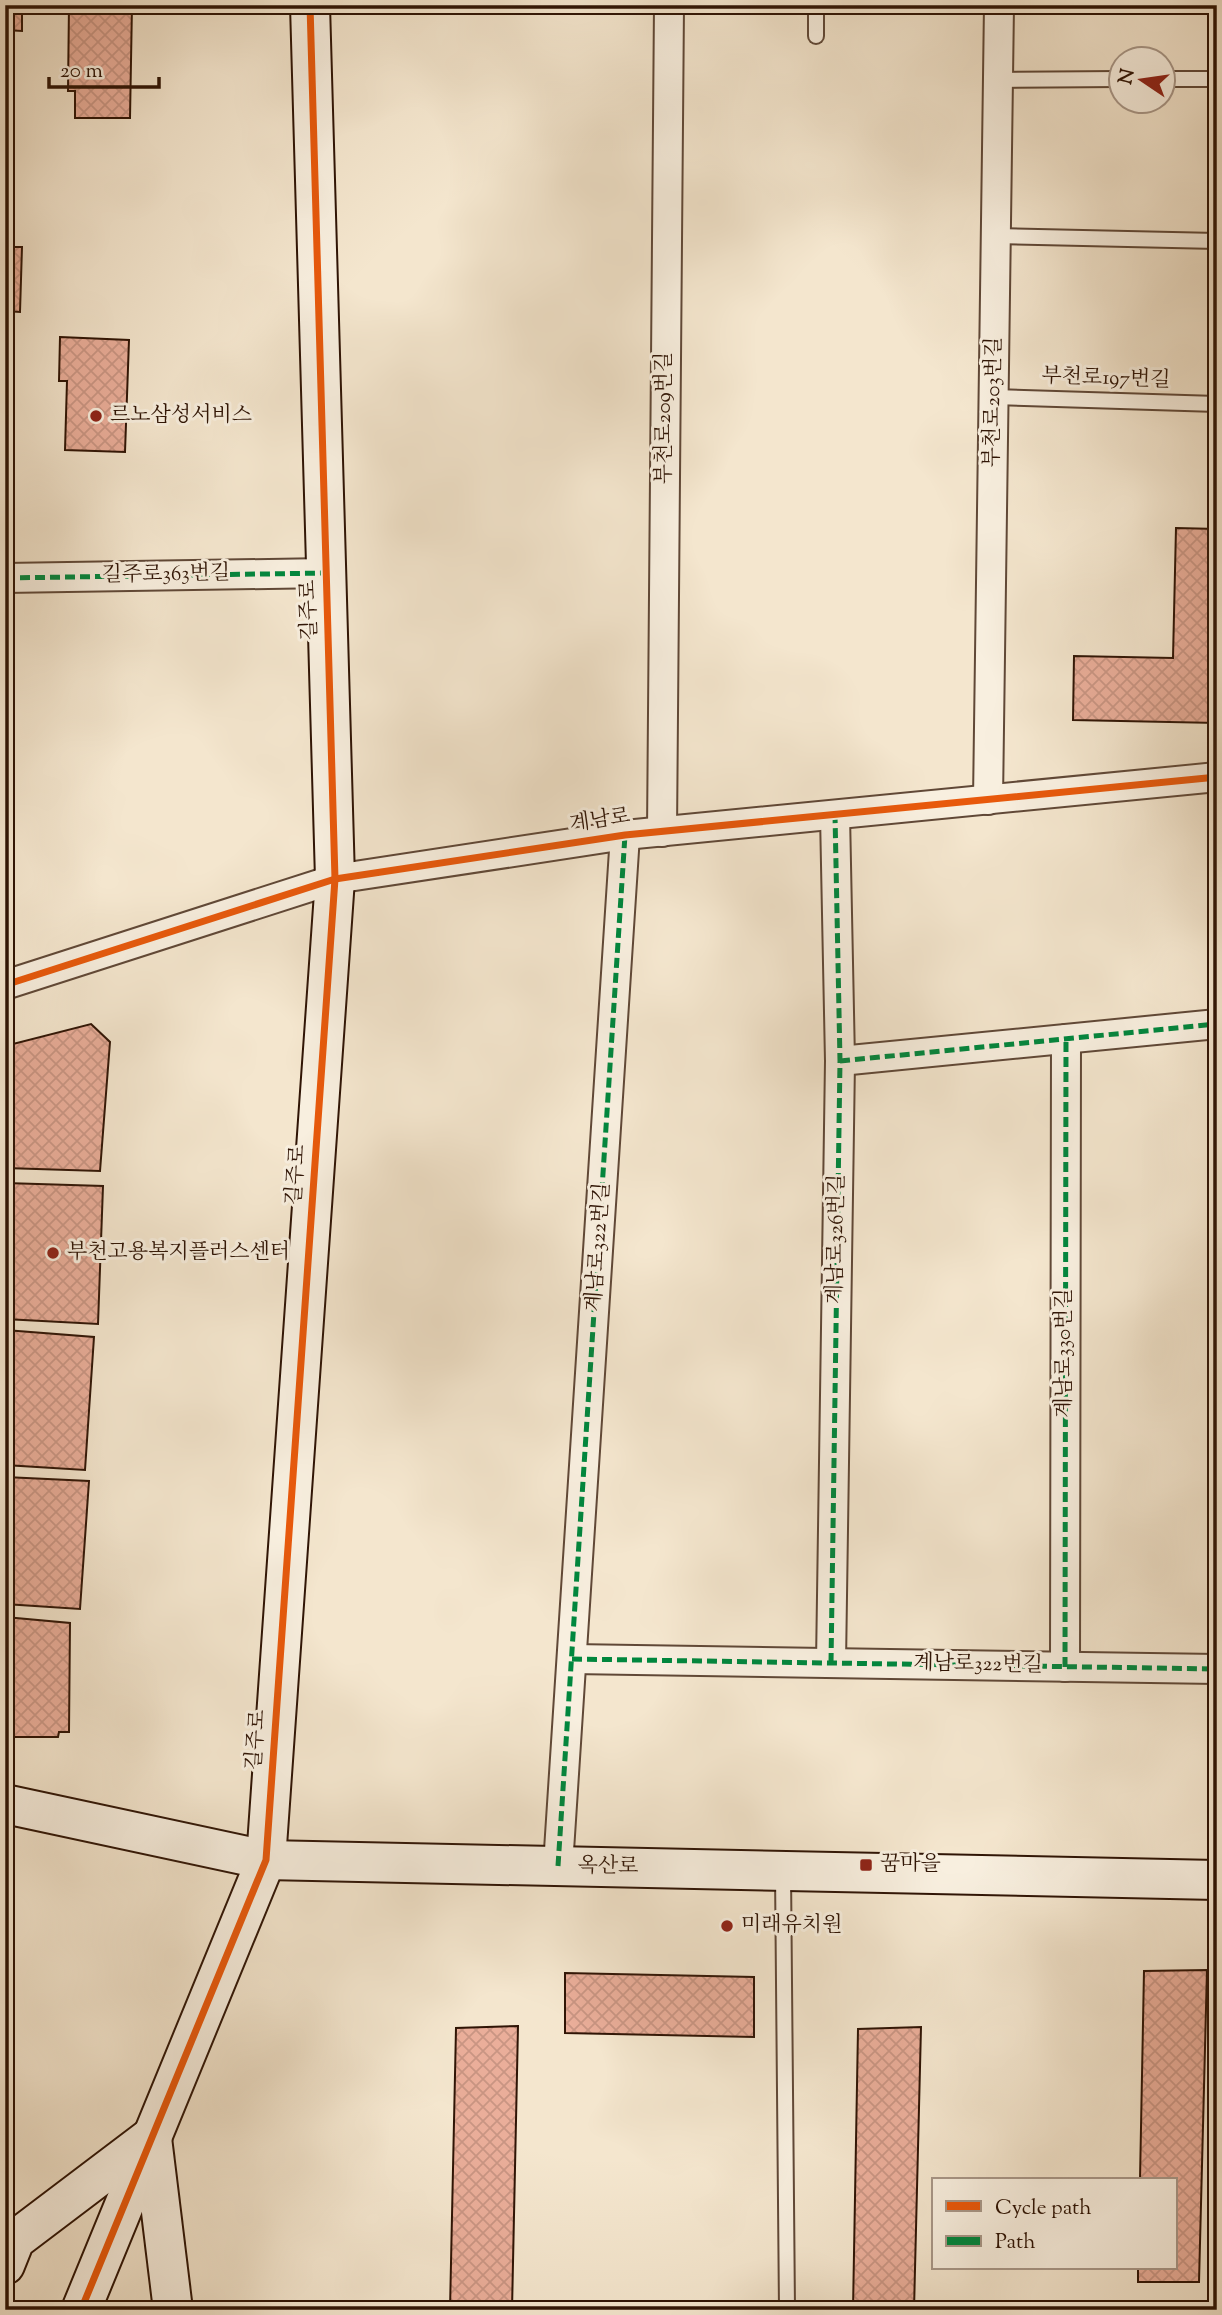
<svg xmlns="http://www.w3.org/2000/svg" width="1222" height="2315" viewBox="0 0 1222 2315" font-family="'Sorts Mill Goudy','Noto Serif KR',serif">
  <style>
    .building { fill: url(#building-cross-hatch); stroke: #2f1405; stroke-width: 2 }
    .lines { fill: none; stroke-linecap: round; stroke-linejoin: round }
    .lane-casing { stroke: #604837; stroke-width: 18 }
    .street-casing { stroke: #604837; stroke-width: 32 }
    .secondary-casing { stroke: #2f1405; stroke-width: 42 }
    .lane { stroke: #f8efdf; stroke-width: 14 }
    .street { stroke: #f8efdf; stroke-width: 28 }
    .secondary { stroke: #f8efdf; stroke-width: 38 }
    .quiet { stroke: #00873e; stroke-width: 5; stroke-dasharray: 10 5; stroke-linecap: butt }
    .cycleway-casing { stroke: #f8efdf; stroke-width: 11 }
    .cycleway { stroke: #e8590c; stroke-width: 7 }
    .poi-dot { fill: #8f2418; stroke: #f8efdf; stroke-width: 2.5 }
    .labels { text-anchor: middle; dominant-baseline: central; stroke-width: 6; stroke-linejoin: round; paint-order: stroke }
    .street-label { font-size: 21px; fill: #2f1405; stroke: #f8efdf }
    .poi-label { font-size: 21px; fill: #2f1405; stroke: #f8efdf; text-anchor: start }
  </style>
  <defs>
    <pattern id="building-cross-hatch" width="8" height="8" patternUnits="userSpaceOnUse" patternTransform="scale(1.75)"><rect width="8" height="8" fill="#eaae9a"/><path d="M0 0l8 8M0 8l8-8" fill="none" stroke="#c99583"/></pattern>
  </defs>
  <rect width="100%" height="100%" fill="#f4e6ce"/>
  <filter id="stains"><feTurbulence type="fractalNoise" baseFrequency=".00286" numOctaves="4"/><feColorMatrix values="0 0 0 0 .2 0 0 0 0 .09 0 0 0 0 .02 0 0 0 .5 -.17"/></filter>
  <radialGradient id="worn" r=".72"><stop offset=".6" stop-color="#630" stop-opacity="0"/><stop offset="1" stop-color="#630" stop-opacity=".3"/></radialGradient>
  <g class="building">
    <polygon points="5,5 22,5 22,31 5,30"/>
    <polygon points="69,5 132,5 130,118 75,118 75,91 68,91"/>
    <polygon points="5,247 22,247 20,312 5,311"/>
    <polygon points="60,337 129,340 125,452 65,450 67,381 59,381"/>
    <polygon points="1176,528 1217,529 1217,723 1073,720 1074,656 1173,658"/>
    <polygon points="91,1024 110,1042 100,1171 5,1168 5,1046"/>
    <polygon points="5,1183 103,1186 98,1324 5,1319"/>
    <polygon points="5,1330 94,1337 85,1470 5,1465"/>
    <polygon points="5,1477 89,1481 80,1609 5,1604"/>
    <polygon points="5,1617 70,1623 69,1732 59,1732 58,1737 5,1737"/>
    <polygon points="1207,1970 1199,2282 1138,2282 1138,2268 1175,2268 1175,2180 1140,2180 1144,1971"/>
    <polygon points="565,1973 754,1977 754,2037 565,2033"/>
    <polygon points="518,2026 512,2310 450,2310 456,2028"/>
    <polygon points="921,2027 914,2310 853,2310 858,2029"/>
  </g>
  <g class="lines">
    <g class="lane-casing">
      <g id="lane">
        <polyline points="816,36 816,5"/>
        <polyline points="1162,79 1217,79"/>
        <polyline points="998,80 1120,79"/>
        <polyline points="996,236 1217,241"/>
        <polyline points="994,397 1217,404"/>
        <polyline points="783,1872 787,2310"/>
      </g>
    </g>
    <g class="street-casing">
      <g id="street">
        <polyline points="5,578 327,573"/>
        <polyline points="988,800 999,5"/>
        <polyline points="662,832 669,5"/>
        <polyline points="5,985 335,879 625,835 1217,777"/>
        <polyline points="840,1061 1217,1024"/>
        <polyline points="572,1659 1217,1669"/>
        <polyline points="831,1663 840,1061 835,815"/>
        <polyline points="1065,1667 1066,1039"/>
        <polyline points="558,1866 625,835"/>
      </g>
    </g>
    <g class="secondary-casing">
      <g id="secondary">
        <polyline points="5,1804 266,1860 1217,1880"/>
        <polyline points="152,2138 173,2310"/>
        <polyline points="5,2265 15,2240 151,2137"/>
        <polyline points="81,2310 266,1860 335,879 310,5"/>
      </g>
    </g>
    <use href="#lane" class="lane"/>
    <use href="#street" class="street"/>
    <use href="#secondary" class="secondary"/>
    <g class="quiet">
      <polyline points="5,578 327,573"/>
      <polyline points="840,1061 1217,1024"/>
      <polyline points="572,1659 1217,1669"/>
      <polyline points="831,1663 840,1061 835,815"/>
      <polyline points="1065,1667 1066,1039"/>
      <polyline points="558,1866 625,835"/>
    </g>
    <g class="cycleway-casing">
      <g id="cycleway">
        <polyline points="5,985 335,879 625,835 1217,777"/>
        <polyline points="81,2310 266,1860 335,879 310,5"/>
      </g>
    </g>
    <use href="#cycleway" class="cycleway"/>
  </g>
  <g class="poi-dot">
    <circle cx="96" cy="416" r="7"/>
    <circle cx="53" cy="1253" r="7"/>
    <rect x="859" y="1858" width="14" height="14" rx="3.5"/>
    <circle cx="727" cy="1926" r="7"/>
  </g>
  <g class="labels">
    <g class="street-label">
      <text transform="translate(1106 379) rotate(2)">부천로197번길</text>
      <text transform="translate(994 402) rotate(-89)">부천로203번길</text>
      <text transform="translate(665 418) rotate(-90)">부천로209번길</text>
      <text transform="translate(166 575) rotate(-1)">길주로363번길</text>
      <text transform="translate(310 610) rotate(-92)">길주로</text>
      <text transform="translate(600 821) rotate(-8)">계남로</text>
      <text transform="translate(297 1175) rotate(-86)">길주로</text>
      <text transform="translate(837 1239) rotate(-89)">계남로326번길</text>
      <text transform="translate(599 1247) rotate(-86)">계남로322번길</text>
      <text transform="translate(1065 1353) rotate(-90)">계남로330번길</text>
      <text transform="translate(978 1665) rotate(1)">계남로322번길</text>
      <text transform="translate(257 1740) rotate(-86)">길주로</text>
      <text transform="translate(608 1867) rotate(1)">옥산로</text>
    </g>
    <g class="poi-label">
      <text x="110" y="416">르노삼성서비스</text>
      <text x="67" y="1253">부천고용복지플러스센터</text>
      <text x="880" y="1865">꿈마을</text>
      <text x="741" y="1926">미래유치원</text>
    </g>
  </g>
  <rect width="1222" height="2315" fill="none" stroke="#f4e6ce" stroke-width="28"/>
  <rect x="7" y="7" width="1208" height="2301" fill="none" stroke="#2f1405" stroke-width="3.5"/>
  <rect x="14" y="14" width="1194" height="2287" fill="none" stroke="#2f1405" stroke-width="2"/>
  <rect x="932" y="2178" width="245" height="91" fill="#f8efdf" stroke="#a89788" stroke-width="2"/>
  <rect x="946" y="2201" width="35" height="10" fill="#e8590c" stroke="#a89788" stroke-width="2"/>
  <text x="995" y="2214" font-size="21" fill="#2f1405">Cycle path</text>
  <rect x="946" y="2236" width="35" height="10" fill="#00873e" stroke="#a89788" stroke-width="2"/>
  <text x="995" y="2248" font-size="21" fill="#2f1405">Path</text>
  <g transform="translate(1142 80) rotate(283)"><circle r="33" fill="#f8efdf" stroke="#a89788" stroke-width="2"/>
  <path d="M0-5L12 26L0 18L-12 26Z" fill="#8f2418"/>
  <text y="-10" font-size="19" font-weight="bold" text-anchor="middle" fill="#2f1405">N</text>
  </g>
  <path d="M49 77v10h110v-10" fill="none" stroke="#2f1405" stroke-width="3.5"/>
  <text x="60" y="77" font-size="21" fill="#2f1405" stroke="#f8efdf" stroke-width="5" paint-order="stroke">20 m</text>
  <rect width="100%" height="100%" filter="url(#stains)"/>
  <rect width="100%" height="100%" fill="url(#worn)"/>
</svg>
